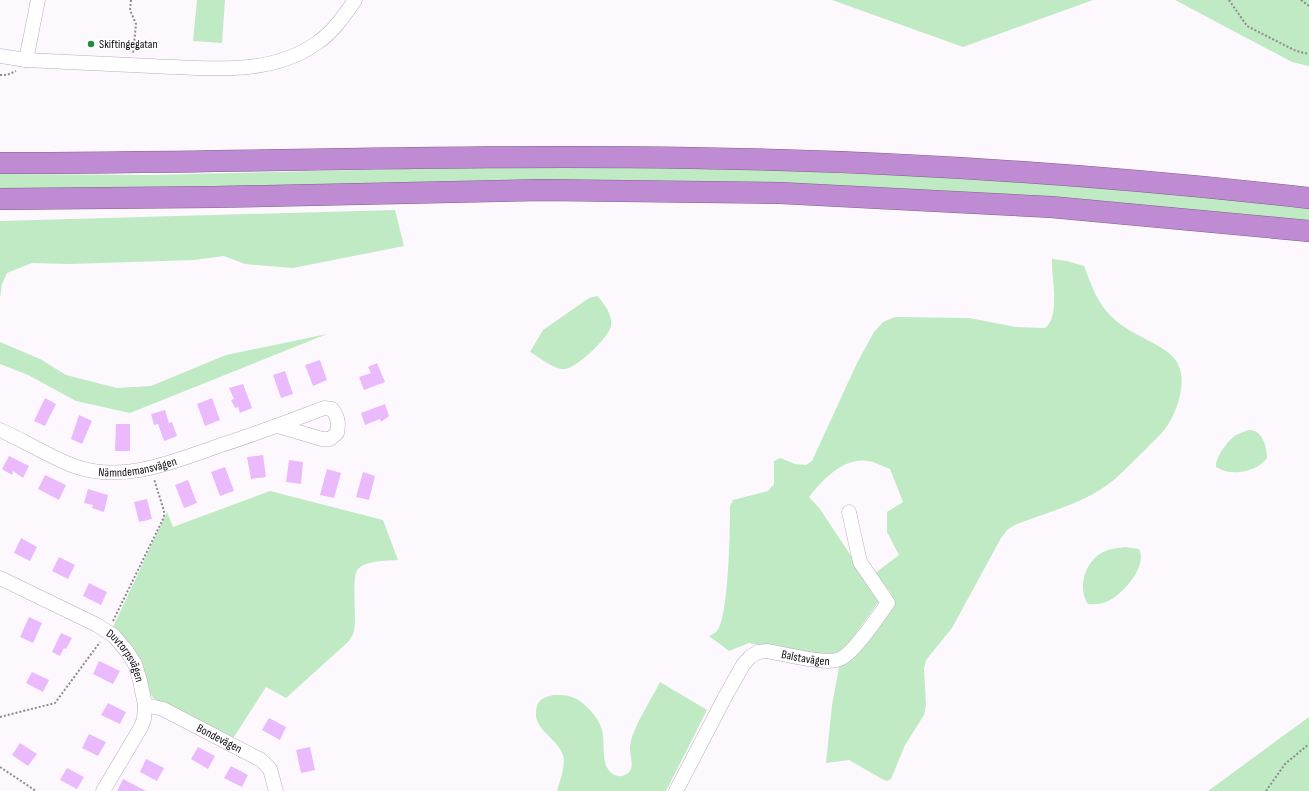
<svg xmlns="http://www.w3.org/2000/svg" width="1309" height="791" viewBox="0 0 1309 791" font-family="'Sofia Sans Condensed',sans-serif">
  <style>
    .green { fill: #bfeac4 }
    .building { fill: #eabafc }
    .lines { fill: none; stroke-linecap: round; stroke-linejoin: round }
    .minor-casing { stroke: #bcabc2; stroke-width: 15 }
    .highway-casing { stroke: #815e8f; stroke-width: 22 }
    .path { stroke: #8f8a91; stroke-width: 2; stroke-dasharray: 2 2; stroke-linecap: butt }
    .minor { stroke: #fff; stroke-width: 14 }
    .highway { stroke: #bf8cd3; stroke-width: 21 }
    .poi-dot { fill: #228a41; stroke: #fff; stroke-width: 1.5 }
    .labels { text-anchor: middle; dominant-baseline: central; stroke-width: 3; stroke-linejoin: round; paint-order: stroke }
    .poi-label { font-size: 12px; fill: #0e0911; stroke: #fff; text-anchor: start }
    .street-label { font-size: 12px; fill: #0e0911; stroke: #fff }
  </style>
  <rect width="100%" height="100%" fill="#fcf8fd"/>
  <g class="green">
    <polygon points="197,0 225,0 222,43 193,41"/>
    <polygon points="832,0 1093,0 963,47"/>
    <polygon points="1175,0 1309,0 1309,66 1292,62"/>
    <polygon points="536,166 781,168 1069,183 1309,208 1309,224 1008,195 0,189 0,174 150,175"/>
    <polygon points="395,210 404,246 293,268 245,264 224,256 194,260 70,264 32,263 7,273 2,284 0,298 0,221"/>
    <path d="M1052 259 1067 261 1084 266C1097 301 1104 317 1138 335 1151 342 1165 348 1174 358 1190 376 1178 412 1165 429 1160 436 1152 442 1146 449 1129 465 1114 483 1093 494 1072 506 1040 515 1017 524L1008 529 1001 538 952 628 926 660 924 669 926 705 924 715 905 745 891 779 887 781 882 779 849 760 826 763 832 705 839 667 890 604 891 593 875 573 899 555 887 532V512L903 502 890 469C884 467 879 464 873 462 846 454 824 478 809 497L820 509 880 600 841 654 826 657 749 643 729 651 709 636C711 635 715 633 717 631 729 616 730 529 730 506L733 500 768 491 774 484V461L780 458 795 464 806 465 812 461 857 363 874 332 883 322 895 317 969 318 1016 327 1045 328C1061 315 1051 279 1052 259Z"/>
    <path d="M597 296C604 303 613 315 611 326 609 337 577 368 565 369 554 370 539 357 530 352L543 330 589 298Z"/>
    <polygon points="327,334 130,413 76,401 28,375 0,364 0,342 40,359 66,375 117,388 151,386 226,355"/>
    <path d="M1248 430C1262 429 1267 446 1267 458 1257 472 1231 477 1216 467 1215 458 1228 440 1236 435 1240 433 1244 432 1248 430Z"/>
    <path d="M270 491 383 520 398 560C386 561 367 560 358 569 351 576 357 617 354 630 354 634 351 637 349 641L286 698 266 687 234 737 231 738 153 698 112 629 167 512 173 527Z"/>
    <path d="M1125 547 1139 549C1148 565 1124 593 1110 600 1103 604 1096 605 1088 604 1077 588 1085 561 1103 552 1109 549 1118 548 1125 547Z"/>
    <path d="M660 682 707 710 666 791H557C560 780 566 766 563 755 557 737 530 729 537 706 539 699 547 696 554 695 560 695 566 695 572 697 584 701 599 718 602 730 606 743 598 771 618 776 621 777 626 775 629 772 635 766 629 754 630 746 632 729 652 698 660 682Z"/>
    <polygon points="1309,717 1309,791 1208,791"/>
  </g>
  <g class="building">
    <polygon points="320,360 327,380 313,386 305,365"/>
    <polygon points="377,363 385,382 364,390 359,377 371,373 368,367"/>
    <polygon points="285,371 293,394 281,398 273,375"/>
    <polygon points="243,384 252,408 240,413 238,407 235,408 231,400 234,399 229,388"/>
    <polygon points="45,398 56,404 45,426 34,421"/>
    <polygon points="212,398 220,420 205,426 197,404"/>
    <polygon points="385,404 389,416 381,422 380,419 365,425 361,413"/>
    <polygon points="165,410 169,423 172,422 177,436 164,441 158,424 154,425 151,414"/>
    <polygon points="79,415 92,421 82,444 71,439"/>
    <polygon points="116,424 130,424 130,451 115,451"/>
    <polygon points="263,455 266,477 251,479 247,457"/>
    <polygon points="9,456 29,466 23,478 13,471 12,475 2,469"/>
    <polygon points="289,460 303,462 301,484 286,482"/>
    <polygon points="225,467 234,491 220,496 211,472"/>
    <polygon points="327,469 341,473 334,498 320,495"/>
    <polygon points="363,472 375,476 369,500 356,497"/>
    <polygon points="45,475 66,485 59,500 38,489"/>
    <polygon points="188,480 197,503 184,508 175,485"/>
    <polygon points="88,489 108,495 104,512 92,508 93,505 84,503"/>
    <polygon points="147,499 152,519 139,522 134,502"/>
    <polygon points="21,538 37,547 30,561 14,553"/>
    <polygon points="59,557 75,565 68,579 52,571"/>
    <polygon points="89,583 107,592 101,605 83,596"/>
    <polygon points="29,617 42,623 33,643 20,637"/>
    <polygon points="61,633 72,638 66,649 64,648 60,656 52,652"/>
    <polygon points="99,661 120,671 113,684 93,674"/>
    <polygon points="32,672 49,680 43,692 26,683"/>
    <polygon points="108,703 126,712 120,724 101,715"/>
    <polygon points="269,718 286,727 280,740 262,730"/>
    <polygon points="89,734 106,742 98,756 82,748"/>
    <polygon points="20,743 37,754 28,766 12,755"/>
    <polygon points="198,747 215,756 208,769 191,759"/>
    <polygon points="310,747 315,770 301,773 296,750"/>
    <polygon points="146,759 164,768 157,781 140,772"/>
    <polygon points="231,766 248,775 242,787 224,778"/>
    <polygon points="67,768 84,777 77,789 60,780"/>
    <polygon points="123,779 146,791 117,791"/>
  </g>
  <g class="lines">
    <g class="minor-casing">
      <g id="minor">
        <path d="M0 56 26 60C68 62 110 64 151 66 206 68 269 77 317 43 333 32 344 16 355 0"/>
        <polyline points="26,60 38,0"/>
        <path id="s1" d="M0 430C25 441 48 456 74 466 123 484 175 461 221 445 256 434 290 421 324 408L332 409C338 417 339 423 337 433L330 439H322L278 426"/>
        <path id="s2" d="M0 578 97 625 114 636 126 650 135 664 140 681 145 705 144 719 141 727 103 791"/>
        <path id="s3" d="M145 705 163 709 261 760 270 769 276 791"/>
        <path id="s4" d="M676 791 725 697 743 665 750 657 758 652 767 651C785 654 822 664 837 660 852 657 878 616 888 603L860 562 849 512"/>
      </g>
    </g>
    <g class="highway-casing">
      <g id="highway">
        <path d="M0 163C230 163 461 154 691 158 898 161 1104 175 1309 198"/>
        <polyline points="0,199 215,197 543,190 780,193 1051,207 1309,231"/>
      </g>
    </g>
    <g class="path">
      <polyline points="131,0 130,10 136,24 133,54"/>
      <polyline points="1229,0 1247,26 1296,51 1309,54"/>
      <polyline points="1301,0 1309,6"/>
      <polyline points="0,75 7,75 16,71"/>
      <polyline points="113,621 164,517 164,511 154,479"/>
      <polyline points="0,717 55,703 100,642"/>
      <polyline points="0,767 36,791"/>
      <polyline points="1266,791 1285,764 1309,744"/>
    </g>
    <use href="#minor" class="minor"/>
    <use href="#highway" class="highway"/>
  </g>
  <circle class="poi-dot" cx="91" cy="44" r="4"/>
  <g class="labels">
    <g class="poi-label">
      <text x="99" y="44">Skiftingegatan</text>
    </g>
    <g class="street-label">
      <text stroke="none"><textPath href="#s1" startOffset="147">Nämndemansvägen</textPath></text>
      <text stroke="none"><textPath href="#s4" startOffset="211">Balstavägen</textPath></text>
      <text stroke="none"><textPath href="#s2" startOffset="151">Duvtorpsvägen</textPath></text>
      <text stroke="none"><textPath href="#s3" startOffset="82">Bondevägen</textPath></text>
    </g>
  </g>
</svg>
